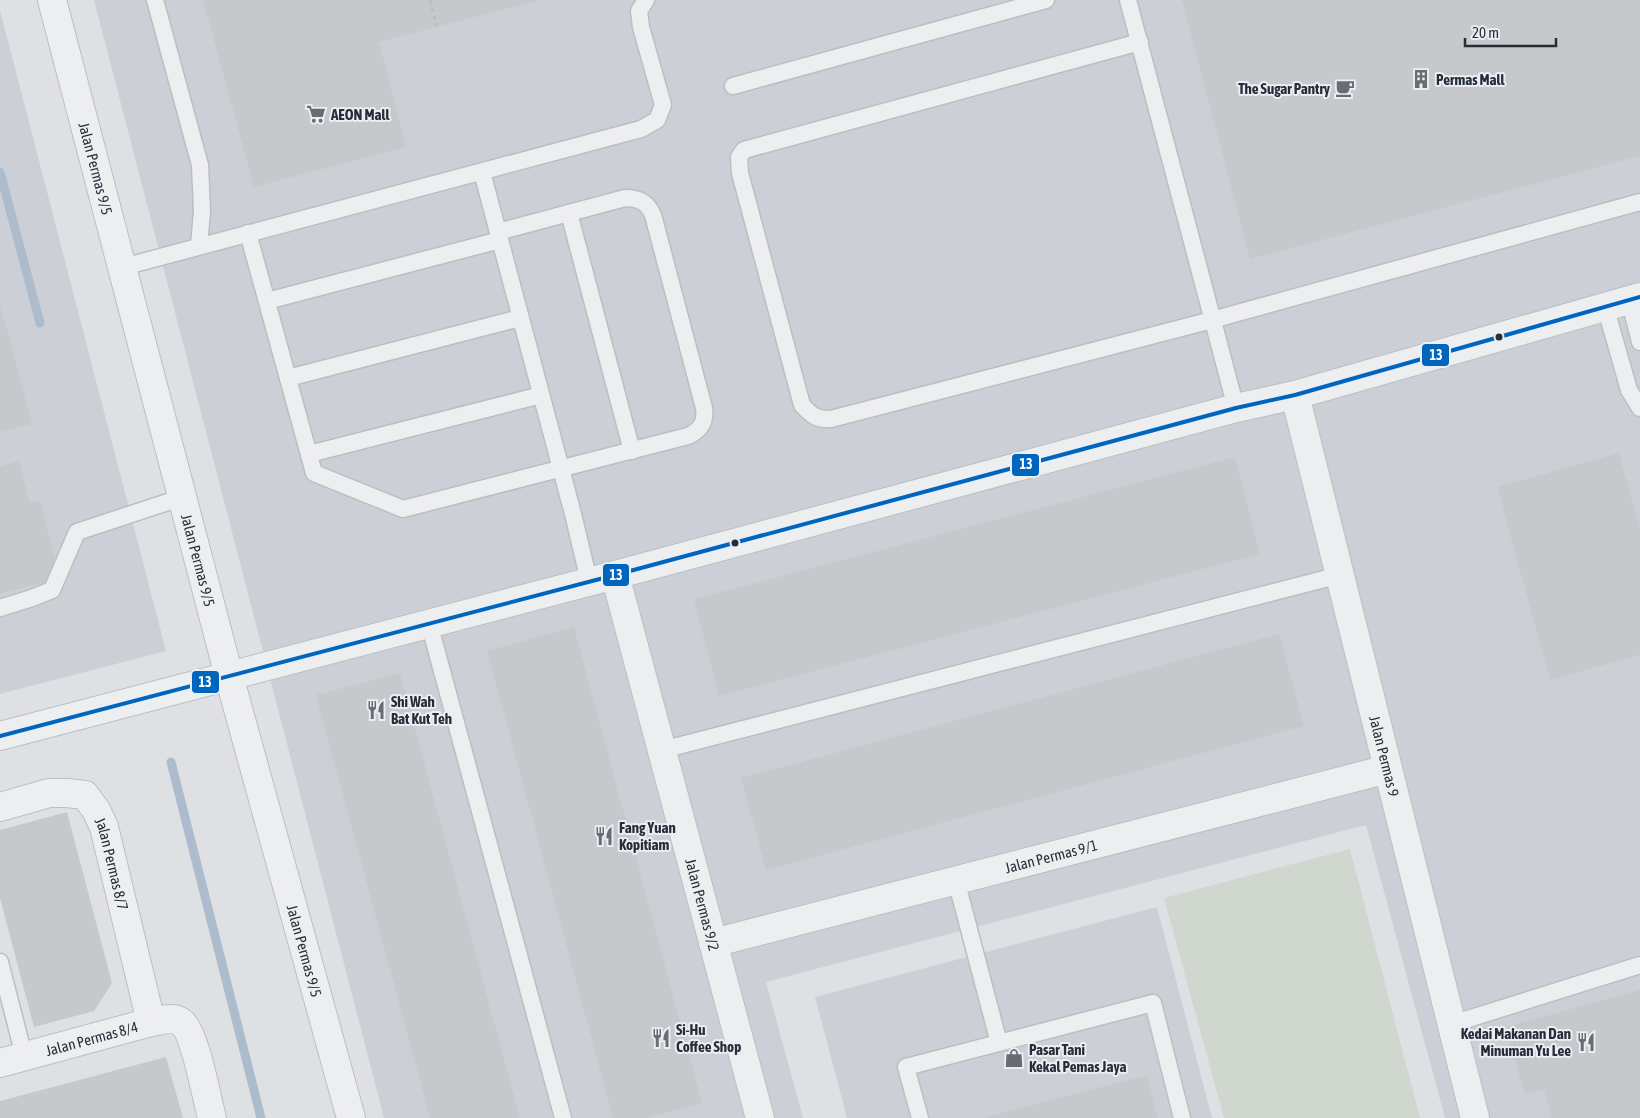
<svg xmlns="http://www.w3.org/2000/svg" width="1640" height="1118" viewBox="0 0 1640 1118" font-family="'Asap Condensed',sans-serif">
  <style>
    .built { fill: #ccd0d6 }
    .green { fill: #cfd7ce }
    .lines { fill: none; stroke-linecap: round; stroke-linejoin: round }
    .stream { stroke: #adbccd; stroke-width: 9 }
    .building { fill: #c6c8cb }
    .service-casing { stroke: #bcbec1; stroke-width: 19 }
    .minor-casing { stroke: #bcbec1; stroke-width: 30 }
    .tertiary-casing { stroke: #bcbec1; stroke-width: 30 }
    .path { stroke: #bcbec2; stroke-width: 3; stroke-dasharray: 4 4; stroke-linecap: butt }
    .service { stroke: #edeef0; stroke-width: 16 }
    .minor { stroke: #edeef0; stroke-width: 28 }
    .tertiary { stroke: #edeef0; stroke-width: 28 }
    .bus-1-casing { stroke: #ebeef3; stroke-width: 8 }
    .bus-1 { stroke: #0065bd; stroke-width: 4 }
    .bus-dot { fill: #272e3a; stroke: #ebeef3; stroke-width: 2 }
    .labels { text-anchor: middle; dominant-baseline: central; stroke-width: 4; stroke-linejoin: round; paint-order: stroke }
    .poi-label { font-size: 15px; font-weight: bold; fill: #272e3a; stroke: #ebeef3; text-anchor: start }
    .street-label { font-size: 15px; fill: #272e3a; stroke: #ebeef3 }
    .line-badge { stroke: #ebeef3; stroke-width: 2 }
    .badge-label { font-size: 14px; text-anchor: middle; font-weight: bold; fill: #fff }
  </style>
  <rect width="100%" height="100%" fill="#dee0e3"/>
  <g class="built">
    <polygon points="94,0 1640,0 1640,1118 1445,1118 1366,825 766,982 803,1118 384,1118"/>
    <polygon points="0,10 166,651 0,694"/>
    <polygon points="1157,907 1212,1118 847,1118 815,997"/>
  </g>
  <polygon class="green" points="1350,849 1420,1118 1224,1118 1164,898"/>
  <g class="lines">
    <g class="stream">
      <polyline points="0,172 40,323"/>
      <polyline points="171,762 261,1118"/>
    </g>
  </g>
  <g class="building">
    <polygon points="203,0 536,0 536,1 379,42 406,147 254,187"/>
    <polygon points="1182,0 1640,0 1640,156 1250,259"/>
    <polygon points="0,303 32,424 0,432"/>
    <polygon points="1619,453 1640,529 1640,655 1550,680 1497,487"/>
    <polygon points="1235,457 1260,554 719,696 694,599"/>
    <polygon points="19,461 30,503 40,500 59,578 0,594 0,466"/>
    <polygon points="574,627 702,1103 647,1118 613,1118 487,651"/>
    <polygon points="1279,634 1304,726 766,870 741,778"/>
    <polygon points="400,673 520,1118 430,1118 316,695"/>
    <polygon points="67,812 112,983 94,1011 34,1027 0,898 0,830"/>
    <polygon points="1640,990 1640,1118 1551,1118 1544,1089 1525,1094 1505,1027"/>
    <polygon points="166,1057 183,1118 0,1118 0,1101"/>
    <polygon points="1147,1075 1158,1118 986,1118 986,1117"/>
  </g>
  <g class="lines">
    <g class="service-casing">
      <g id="service">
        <polyline points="155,0 200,165 202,211 199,246"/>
        <polyline points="1128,0 1236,408"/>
        <path d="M1140 42 744 150 739 157 740 173 802 405C811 415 817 420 831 419L1212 320 1640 202"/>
        <polyline points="733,86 1046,0"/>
        <polyline points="482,172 573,514 589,581"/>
        <polyline points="569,213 632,451"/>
        <path d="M248 233 314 473 403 509 688 436C701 430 706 422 704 408L653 215C647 202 639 198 625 198L498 232"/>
        <polyline points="123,267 641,129 657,120 663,105 641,27 639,11 646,0"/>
        <polyline points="1629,299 1640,342"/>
        <polyline points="267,301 500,240"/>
        <polyline points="1605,306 1629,390 1640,408"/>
        <polyline points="288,378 520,318"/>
        <polyline points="309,454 541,395"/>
        <polyline points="0,608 32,598 52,590 77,532 183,497"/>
        <polyline points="429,623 563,1118"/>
        <polyline points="662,750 1340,575"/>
        <polyline points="956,880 999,1043"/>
        <polyline points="0,962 24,1056"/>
        <polyline points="1452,1024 1640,965"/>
        <polyline points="920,1118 906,1067 1153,1003 1182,1118"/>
      </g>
    </g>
    <g class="minor-casing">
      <g id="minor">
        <path id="s1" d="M1295 395 1475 1118"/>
        <path id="s2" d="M615 575 760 1118"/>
        <path id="s3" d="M229 676 351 1118"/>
        <path id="s4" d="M0 807 49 793H67L85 795 96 810 104 827 151 1022"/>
        <path id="s5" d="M713 943 1388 769"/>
        <path id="s6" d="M0 1063 151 1022C160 1021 172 1016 181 1022 195 1031 207 1100 212 1118"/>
      </g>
    </g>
    <g class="tertiary-casing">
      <g id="tertiary">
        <path id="s7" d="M52 0 229 676"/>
        <polyline points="0,736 615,575 1236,408 1295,395 1640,297"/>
      </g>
    </g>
    <polyline class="path" points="430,0 437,27"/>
    <use href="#service" class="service"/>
    <use href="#minor" class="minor"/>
    <use href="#tertiary" class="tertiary"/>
    <g class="bus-1-casing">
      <polyline id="bus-1" points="0,736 615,575 1236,408 1295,395 1640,297"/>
    </g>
    <use href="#bus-1" class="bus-1"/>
  </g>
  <defs>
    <g id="building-bare" transform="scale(1.5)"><path d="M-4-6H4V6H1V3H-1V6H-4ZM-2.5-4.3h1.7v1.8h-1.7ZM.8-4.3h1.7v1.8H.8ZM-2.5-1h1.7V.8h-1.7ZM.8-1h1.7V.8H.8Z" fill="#676c75" stroke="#ebeef3" stroke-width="2.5" paint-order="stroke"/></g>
    <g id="cafe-bare" transform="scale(1.5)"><path d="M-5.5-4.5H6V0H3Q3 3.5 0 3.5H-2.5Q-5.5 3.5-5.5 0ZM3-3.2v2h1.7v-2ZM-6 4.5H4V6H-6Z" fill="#676c75" stroke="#ebeef3" stroke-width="2.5" paint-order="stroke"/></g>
    <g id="supermarket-bare" transform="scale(1.5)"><path d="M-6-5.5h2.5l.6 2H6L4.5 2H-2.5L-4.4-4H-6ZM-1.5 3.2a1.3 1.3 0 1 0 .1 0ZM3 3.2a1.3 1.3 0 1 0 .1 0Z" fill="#676c75" stroke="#ebeef3" stroke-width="2.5" paint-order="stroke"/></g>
    <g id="restaurant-bare" transform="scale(1.5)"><path d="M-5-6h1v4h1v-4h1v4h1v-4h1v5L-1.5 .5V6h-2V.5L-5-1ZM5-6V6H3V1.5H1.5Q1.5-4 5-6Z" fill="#676c75" stroke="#ebeef3" stroke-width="2.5" paint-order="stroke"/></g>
    <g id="shop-bare" transform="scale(1.5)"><path d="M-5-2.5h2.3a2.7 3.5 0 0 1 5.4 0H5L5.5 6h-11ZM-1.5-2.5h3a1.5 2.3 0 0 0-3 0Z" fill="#676c75" stroke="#ebeef3" stroke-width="2.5" paint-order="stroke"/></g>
  </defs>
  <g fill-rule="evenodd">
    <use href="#building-bare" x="1421" y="79"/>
    <use href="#cafe-bare" x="1345" y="88"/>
    <use href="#supermarket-bare" x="316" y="114"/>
    <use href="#restaurant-bare" x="376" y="710"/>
    <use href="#restaurant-bare" x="604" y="836"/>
    <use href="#restaurant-bare" x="661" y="1038"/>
    <use href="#restaurant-bare" x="1586" y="1042"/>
    <use href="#shop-bare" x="1014" y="1058"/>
  </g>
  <g class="bus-dot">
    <circle cx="1499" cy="337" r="4.5"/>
    <circle cx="735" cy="543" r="4.5"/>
  </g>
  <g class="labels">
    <g class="poi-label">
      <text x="1436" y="79">Permas Mall</text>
      <text x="1330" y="88" text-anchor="end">The Sugar Pantry</text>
      <text x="331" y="114">AEON Mall</text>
      <text x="391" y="701">Shi Wah<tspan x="391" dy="17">Bat Kut Teh</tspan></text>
      <text x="619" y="827">Fang Yuan<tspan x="619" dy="17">Kopitiam</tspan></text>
      <text x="676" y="1029">Si-Hu<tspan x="676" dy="17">Coffee Shop</tspan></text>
      <text x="1571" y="1033" text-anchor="end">Kedai Makanan Dan<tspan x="1571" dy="17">Minuman Yu Lee</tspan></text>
      <text x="1029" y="1049">Pasar Tani<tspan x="1029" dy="17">Kekal Pemas Jaya</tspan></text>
    </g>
    <g class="street-label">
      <text stroke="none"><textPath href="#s7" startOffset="174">Jalan Permas 9/5</textPath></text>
      <text stroke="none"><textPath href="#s7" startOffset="579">Jalan Permas 9/5</textPath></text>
      <text stroke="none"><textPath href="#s1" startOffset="372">Jalan Permas 9</textPath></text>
      <text stroke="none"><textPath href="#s5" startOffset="349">Jalan Permas 9/1</textPath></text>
      <text stroke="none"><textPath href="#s4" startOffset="162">Jalan Permas 8/7</textPath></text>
      <text stroke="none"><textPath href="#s2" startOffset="341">Jalan Permas 9/2</textPath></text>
      <text stroke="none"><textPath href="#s3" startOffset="285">Jalan Permas 9/5</textPath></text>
      <text stroke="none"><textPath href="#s6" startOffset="95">Jalan Permas 8/4</textPath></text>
    </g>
  </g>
  <g class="line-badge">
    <rect x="1421" y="343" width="29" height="24" rx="5" fill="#0065bd"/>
    <rect x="1011" y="453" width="29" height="24" rx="5" fill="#0065bd"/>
    <rect x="602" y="563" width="28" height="24" rx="5" fill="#0065bd"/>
    <rect x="191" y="670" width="29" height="24" rx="5" fill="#0065bd"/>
  </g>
  <g class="badge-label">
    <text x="1436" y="360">13</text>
    <text x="1026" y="469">13</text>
    <text x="616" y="580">13</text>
    <text x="205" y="687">13</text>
  </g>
  <path d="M1465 38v8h91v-8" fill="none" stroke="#272e3a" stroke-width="2.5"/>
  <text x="1472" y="38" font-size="15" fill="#272e3a" stroke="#ebeef3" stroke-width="4" paint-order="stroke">20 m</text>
</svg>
